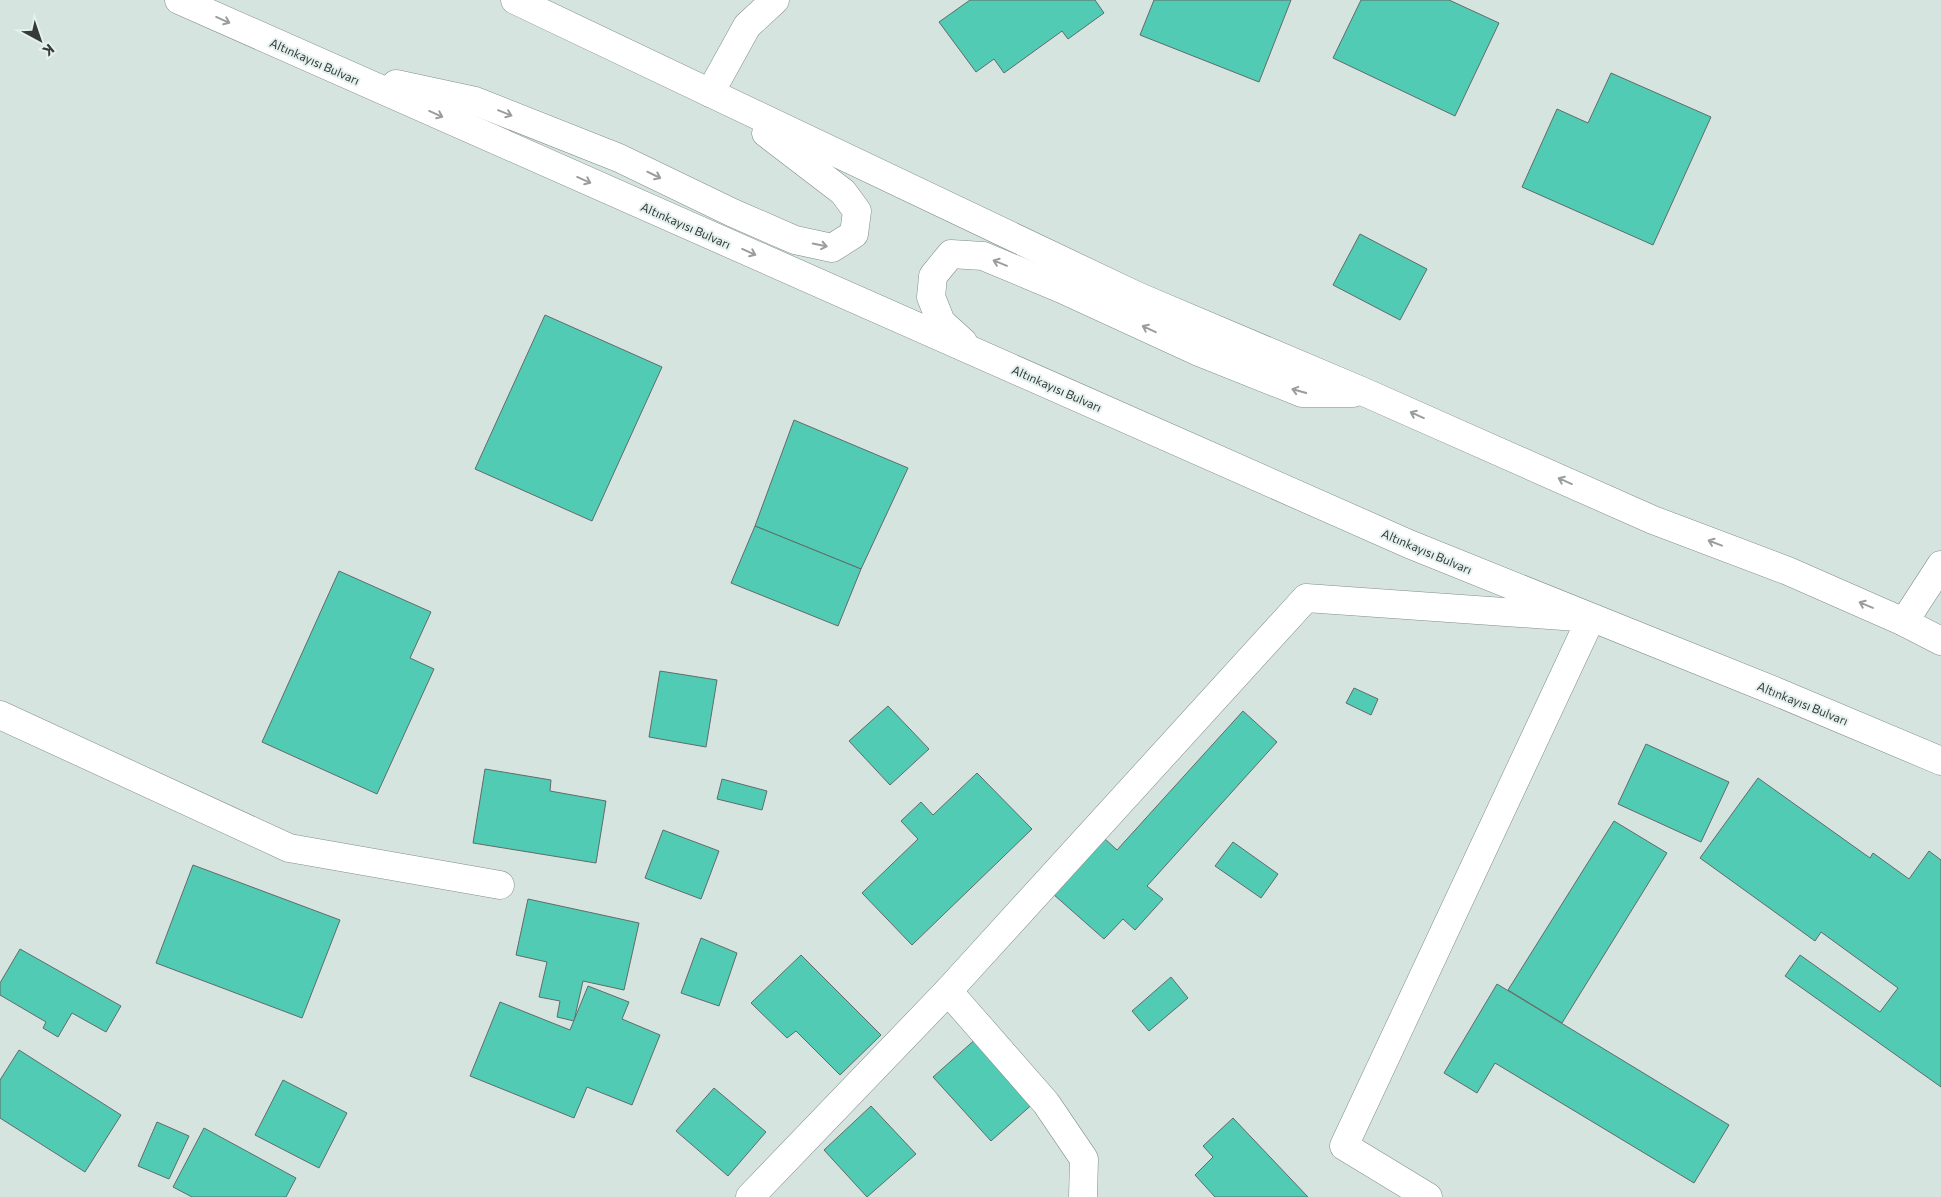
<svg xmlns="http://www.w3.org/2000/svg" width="1941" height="1197" viewBox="0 0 1941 1197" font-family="Commissioner,sans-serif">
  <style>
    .building { fill: #51cbb3; stroke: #606c69 }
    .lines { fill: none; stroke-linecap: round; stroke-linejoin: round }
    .minor-casing { stroke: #818e8a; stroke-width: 29 }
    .major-casing { stroke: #818e8a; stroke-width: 29 }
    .minor { stroke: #fff; stroke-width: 28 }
    .major { stroke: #fff; stroke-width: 28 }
    .oneway { stroke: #9a9d9c }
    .labels { text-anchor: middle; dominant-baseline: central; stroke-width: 4; stroke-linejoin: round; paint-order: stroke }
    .street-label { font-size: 12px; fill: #363b3a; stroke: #e4f1ee }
  </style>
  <rect width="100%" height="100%" fill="#d6e4e0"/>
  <g class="building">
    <polygon points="970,0 1095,0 1104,13 1068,39 1062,31 1004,73 994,59 976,72 939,22"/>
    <polygon points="1154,0 1291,0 1259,82 1140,35"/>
    <polygon points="1361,0 1449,0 1499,23 1455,116 1333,58"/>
    <polygon points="1611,73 1711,117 1653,245 1522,187 1557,109 1588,123"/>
    <polygon points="1360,234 1427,269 1400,320 1333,285"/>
    <polygon points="545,315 662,367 592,521 475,469"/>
    <polygon points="794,420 908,468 861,569 755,526"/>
    <polygon points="755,526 861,569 838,626 731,583"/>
    <polygon points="339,571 431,612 410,658 434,669 377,794 262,742"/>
    <polygon points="660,671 717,680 706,747 649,737"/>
    <polygon points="1354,688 1378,699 1371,715 1346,703"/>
    <polygon points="888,706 929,749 890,785 849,741"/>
    <polygon points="1243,711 1277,742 1147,886 1163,899 1135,930 1123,919 1104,939 1053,894 1104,838 1117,850"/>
    <polygon points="1646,744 1729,782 1701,842 1618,804"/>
    <polygon points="485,769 551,780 550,791 606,801 596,863 473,843"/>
    <polygon points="977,773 1032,829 912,945 862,893 918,839 901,821 921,802 933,815"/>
    <polygon points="1758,778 1870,858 1873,853 1909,879 1929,851 1941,860 1941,1087 1785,976 1800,955 1880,1012 1898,988 1821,932 1815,941 1700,858"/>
    <polygon points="722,779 767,791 762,810 717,799"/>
    <polygon points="1614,821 1667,853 1562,1023 1508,990"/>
    <polygon points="663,830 719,851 701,899 645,878"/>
    <polygon points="1233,842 1278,874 1261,898 1215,866"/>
    <polygon points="193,865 340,920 302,1018 156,963"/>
    <polygon points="528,899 639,923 624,990 583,981 574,1021 557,1017 560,1001 539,997 547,962 516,955"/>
    <polygon points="701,938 737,953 719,1006 681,993"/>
    <polygon points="20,949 121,1006 106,1032 72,1013 58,1037 43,1028 46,1022 0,995 0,983"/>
    <polygon points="801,955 881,1035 840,1075 796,1031 787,1038 751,1003"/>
    <polygon points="1171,977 1188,998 1149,1031 1132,1011"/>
    <polygon points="1497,984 1729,1125 1694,1183 1495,1063 1477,1093 1444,1073"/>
    <polygon points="588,986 629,1002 622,1019 660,1035 632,1105 587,1087 574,1118 470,1076 500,1002 570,1030"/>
    <polygon points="978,1037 1036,1101 991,1141 933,1077"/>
    <polygon points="19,1050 121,1115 85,1172 0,1118 0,1080"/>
    <polygon points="283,1080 347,1113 319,1168 255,1135"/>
    <polygon points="714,1088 766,1132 728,1176 676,1131"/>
    <polygon points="871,1106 916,1154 867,1197 824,1150"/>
    <polygon points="1233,1118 1308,1197 1215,1197 1195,1175 1213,1157 1203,1146"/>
    <polygon points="157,1122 189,1136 169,1179 138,1166"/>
    <polygon points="204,1128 296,1178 286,1197 192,1197 173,1187"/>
  </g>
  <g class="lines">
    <g class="minor-casing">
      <g id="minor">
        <polyline points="710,93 747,26 775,0"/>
        <polyline points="1904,622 1941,565"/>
        <polyline points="0,715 289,848 500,885"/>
        <polyline points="948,991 1046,1103 1084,1159 1083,1197"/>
        <polyline points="750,1197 948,991 1306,598 1591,618 1344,1146 1428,1197"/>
      </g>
    </g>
    <g class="major-casing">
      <g id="major">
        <polyline points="179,0 1409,544 1777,692 1941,761"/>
        <polyline points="515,0 1137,296 1364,392 1653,520 1788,571 1904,622 1941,641"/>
        <polyline points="396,84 475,101 619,158 733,213 795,240 832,248 854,234 857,211 843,192 766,133"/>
        <polyline points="963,342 941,322 931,297 933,276 951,254 983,256 1062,289 1199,352 1302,393 1353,393"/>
      </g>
    </g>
    <use href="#minor" class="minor"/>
    <use href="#major" class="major"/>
  </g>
  <defs><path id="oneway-shaft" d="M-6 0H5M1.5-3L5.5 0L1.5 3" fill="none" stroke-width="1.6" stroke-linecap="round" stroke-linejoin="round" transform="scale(1.25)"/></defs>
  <g class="oneway">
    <use href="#oneway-shaft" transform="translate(223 20) rotate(24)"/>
    <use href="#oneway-shaft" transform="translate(505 113) rotate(22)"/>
    <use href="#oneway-shaft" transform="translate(436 114) rotate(24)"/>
    <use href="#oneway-shaft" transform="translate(654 175) rotate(26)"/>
    <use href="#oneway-shaft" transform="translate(584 180) rotate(24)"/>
    <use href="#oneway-shaft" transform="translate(820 245) rotate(12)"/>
    <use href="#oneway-shaft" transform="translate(749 252) rotate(24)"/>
    <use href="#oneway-shaft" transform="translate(1000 263) rotate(-158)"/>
    <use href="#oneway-shaft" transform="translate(1149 329) rotate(-155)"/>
    <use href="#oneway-shaft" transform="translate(1299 391) rotate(-164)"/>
    <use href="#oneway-shaft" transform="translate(1417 415) rotate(-156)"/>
    <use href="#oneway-shaft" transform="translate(1565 481) rotate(-156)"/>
    <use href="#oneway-shaft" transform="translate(1715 543) rotate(-159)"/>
    <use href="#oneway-shaft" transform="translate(1866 605) rotate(-157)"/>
  </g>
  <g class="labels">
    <g class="street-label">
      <text transform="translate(315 61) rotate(24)">Altınkayısı Bulvarı</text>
      <text transform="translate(686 225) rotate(24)">Altınkayısı Bulvarı</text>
      <text transform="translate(1057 388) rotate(24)">Altınkayısı Bulvarı</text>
      <text transform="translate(1427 551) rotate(23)">Altınkayısı Bulvarı</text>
      <text transform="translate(1803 703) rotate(22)">Altınkayısı Bulvarı</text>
    </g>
  </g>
  <g transform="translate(40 40) rotate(140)" stroke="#e4f1ee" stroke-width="4" paint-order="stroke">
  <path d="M0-4L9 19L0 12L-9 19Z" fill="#363b3a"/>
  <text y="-8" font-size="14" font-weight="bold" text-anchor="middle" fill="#363b3a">K</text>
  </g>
</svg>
